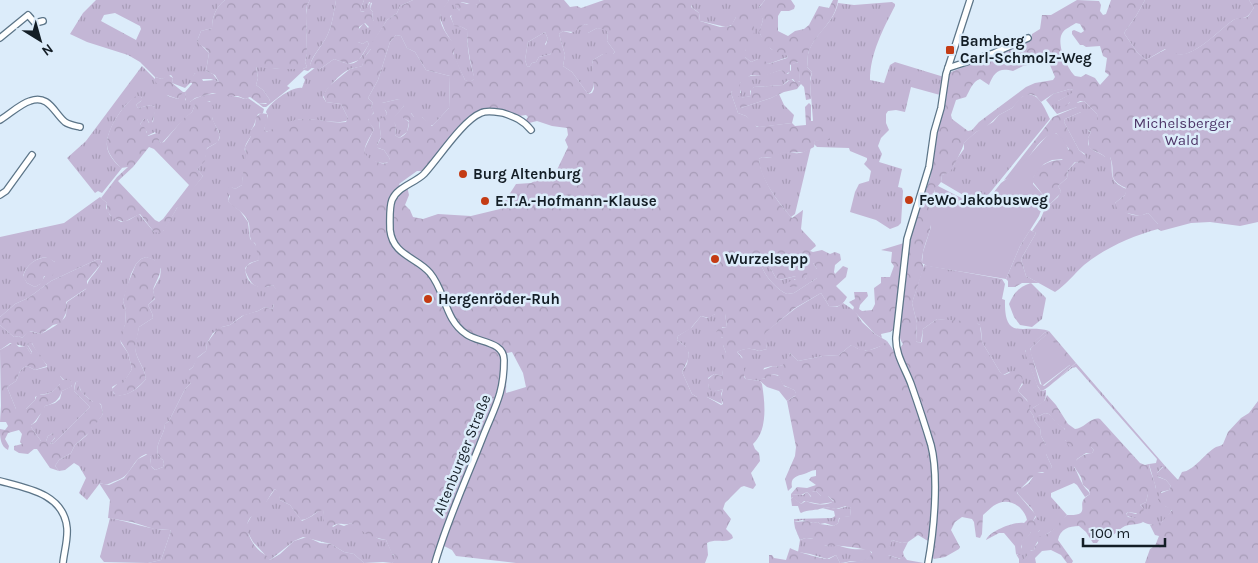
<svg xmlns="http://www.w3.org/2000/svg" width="1258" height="563" viewBox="0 0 1258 563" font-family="Karla,sans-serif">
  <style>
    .grass { fill: url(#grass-tufts); fill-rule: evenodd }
    .forest { fill: url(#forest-crowns); fill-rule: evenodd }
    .garden { fill: #c3b6d5 }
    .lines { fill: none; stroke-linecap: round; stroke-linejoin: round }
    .street-casing { stroke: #5c7588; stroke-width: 8 }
    .street { stroke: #fff; stroke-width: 5.5 }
    .poi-dot { fill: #c43b14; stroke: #dcecfa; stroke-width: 2 }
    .labels { text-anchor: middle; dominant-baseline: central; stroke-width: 5; stroke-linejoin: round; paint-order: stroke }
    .poi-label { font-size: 15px; font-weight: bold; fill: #141e26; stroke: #dcecfa; text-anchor: start }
    .park-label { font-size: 15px; fill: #4e3669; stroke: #dcecfa }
    .street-label { font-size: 15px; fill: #141e26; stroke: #dcecfa }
  </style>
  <defs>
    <pattern id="grass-tufts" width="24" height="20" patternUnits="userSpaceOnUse" patternTransform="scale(1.25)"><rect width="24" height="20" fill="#c3b6d5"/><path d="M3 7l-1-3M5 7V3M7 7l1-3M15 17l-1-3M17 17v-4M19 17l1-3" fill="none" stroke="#a79cb7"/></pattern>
    <pattern id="forest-crowns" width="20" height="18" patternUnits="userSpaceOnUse" patternTransform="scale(1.25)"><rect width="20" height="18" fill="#c3b6d5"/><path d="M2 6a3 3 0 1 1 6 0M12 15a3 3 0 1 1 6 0" fill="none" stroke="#a79cb7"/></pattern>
  </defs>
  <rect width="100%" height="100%" fill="#dcecfa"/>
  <g class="grass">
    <path d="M96 0H225C216 7 212 17 212 28L201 31 197 41 209 53 206 71 213 74 219 82 211 79H202L195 73 193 77V83H190L185 88 172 83 173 78 171 75 162 79 155 77 140 62 128 55 87 42 70 34 83 13ZM115 13 140 26 141 29 136 40 101 21 104 15Z"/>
    <path d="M310 0H336C334 12 332 26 327 36 322 46 313 54 310 65L313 67 308 71 304 70 287 86 290 88 266 107H263L258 103 266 104 270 100 263 90 256 85 258 78 256 66 280 69H303L307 67 305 62 307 54 306 15 307 5Z"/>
    <path d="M364 0H413L400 6 397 13 387 20 372 44 371 49 366 55 362 66C358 68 354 67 350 69 342 72 325 89 323 97L326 102 341 104 348 118V120C339 125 317 119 305 119 290 119 278 130 265 132L264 129 268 116 266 112C269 103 292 86 302 88L305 80 303 77 316 67 320 69 334 59C338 60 341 62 345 63 359 67 363 53 369 44L367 41 363 44 358 42V30L364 23 368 28 374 21 372 18 373 12 370 9 372 3 369 2 366 12 360 11Z"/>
    <path d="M449 0H480L478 5 461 2 456 8 460 10 450 16 454 25 462 27 467 30C467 46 469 60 474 76V79L470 82 465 80 454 57 452 42 445 31 440 18 441 11Z"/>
    <path d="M691 0H765L759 7 763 20 760 30V34L771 49 787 55 788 57 768 64 758 59 751 62 745 57V51L746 48 736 17 732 25 726 27 700 21 699 13C694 8 690 9 691 0Z"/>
    <path d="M1145 0H1249L1254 8C1252 10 1249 16 1246 17 1242 19 1237 17 1232 21 1219 30 1192 60 1175 54 1172 53 1168 50 1165 49L1146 60 1137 52 1124 33 1136 16Z"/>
    <path d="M892 2 895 4V6C883 29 870 54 870 80L884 83 890 65 895 62 944 77 940 95 911 87 905 112 896 110 888 111 886 114V123L889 130 881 138 878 146 882 154 879 162 902 169 898 187 902 188 903 191 901 223 898 226 890 229 876 220 850 212 855 192 859 184 869 181 871 171 864 164 867 160V158L850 151 849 148 817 147 814 144 815 141 819 140V121H813L810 82 812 72 807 67C808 62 807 55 809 51 816 32 834 23 838 3L854 5Z"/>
    <path d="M585 24 588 25V33L597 28 606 29 608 33 607 41 615 52 613 54H603L593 60 592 64C594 72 597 90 588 94L572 72 563 66 565 55 559 34 563 31 571 33Z"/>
    <polygon points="545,32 548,39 545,44 551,54 539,57 536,62 532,63 529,67 527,66 525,60 528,42"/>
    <path d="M396 35 401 36 407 48 415 52 426 70 450 76 449 108 433 125H429L422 117H414L411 113 404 118 409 122 407 132 399 138 395 135 396 126 392 119 404 106 399 99 382 103 387 114 379 122 381 137 377 145 378 148 384 150 390 159 389 162C381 165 369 161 364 154L365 148 374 129 368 121 369 117 374 113 371 107 373 103 368 98 378 80 390 42Z"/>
    <path d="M799 62 800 81 798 82H795L793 79 787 81 783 85 754 87 750 91 751 96 741 98V108L771 98 779 94 784 105 794 115 792 123 759 127 753 125 746 116 738 113 731 93 732 91 741 93 739 86C743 72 758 77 768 74 773 73 776 71 781 70L788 74 791 70V64Z"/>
    <path d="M142 66 154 78 168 96 178 99 182 92H185L186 97 185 100 190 102C194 98 206 94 212 94 216 93 241 97 244 99L248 98 264 109 263 113 258 114C255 120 255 125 251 130V136C249 139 246 143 245 147 244 153 246 149 246 155 247 166 242 174 242 185L235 189 231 187 228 201 240 211 248 222 250 239C257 244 259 251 259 260L250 263 245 268C246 285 258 290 273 285L279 293C273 300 275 305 272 309L265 307 258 311 242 316 230 325 222 327 213 333 207 343 206 351 198 357 193 367 189 370 191 383 185 389 169 421 165 424C165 436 149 450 163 460L164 464 163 467 155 470 150 465 151 457 146 454C131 460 133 474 118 480 109 483 108 486 100 483L87 500 79 493 86 478 79 466 74 463 65 470 59 471 55 466 59 460 71 453 75 445 86 436 103 414 101 404 93 402 82 393 77 381 75 383 74 391 90 407 54 443 50 444 55 438 53 433 48 436 46 441H41L31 427V425L36 422 45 406 55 403 60 399 62 391 72 386V382L64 380 60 376V384C49 398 46 391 35 397V400L26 409H16L7 387 16 381C20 374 18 369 27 366L35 370 47 367V365C41 358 36 352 32 343L27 344 32 353 31 354C29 352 29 350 27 348 25 345 15 345 10 343L0 350V325L14 337 19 336 22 338 29 331 41 334C47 331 65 321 66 315 67 310 65 307 67 302L86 289C88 276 98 273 102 261L98 259 51 281 28 298 15 304 0 317V237L64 223 100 197 107 203 106 208 110 215 121 222 129 220 139 214 154 232 163 231 177 208 203 176 197 169C204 161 205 162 206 150 209 146 212 146 216 143 226 135 213 126 212 117 211 111 213 108 210 101H201L195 105 192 112 183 120 161 144 155 132 147 136V132L140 124 144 119H147L149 123 153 122 155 107 151 105 138 108 136 105 141 101 142 98 139 96C125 99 105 132 107 146 107 153 116 165 122 168L102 193 98 191 95 193 67 158 86 141ZM46 257 55 262 48 275 45 276 40 284 35 287 27 283 23 276C26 265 36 258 46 257ZM146 257 154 260 161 269 160 277 153 290 155 299 148 305 152 313 153 318 139 327C138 334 135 340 135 348 136 359 145 368 146 379 139 388 125 399 114 394L112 387 117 384H123L132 369 128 353 121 343 120 338 125 325 126 310 123 301 131 274 136 264 141 259Z"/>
    <path d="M1070 89 1073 90V93L1058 101 1068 104 1071 101 1077 103 1084 101 1097 114 1099 120 1088 131 1091 132 1088 138V144C1091 152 1100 152 1105 157H1110C1114 167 1108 178 1119 185 1122 187 1124 188 1127 189L1125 195 1115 203C1123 213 1136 219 1148 213L1158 224V229C1132 236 1105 248 1084 265 1074 274 1066 285 1055 292L1026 276 1021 259 1036 233 1032 231 1041 218 1047 203 1049 205 1058 197 1061 191 1058 186 1067 178 1068 170 1076 162 1078 163 1085 154 1079 150 1064 122 1065 119 1081 112V107H1077L1057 114 1046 100 1053 94Z"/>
    <path d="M1027 94C1040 94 1045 109 1050 119L980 205 941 182 942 175 949 172 954 165 956 160 964 149V143L968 139 976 132 993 122 999 115 1012 108 1020 98Z"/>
    <path d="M811 147 795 214 791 217C779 203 759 178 759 159L762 157C773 159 772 157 781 153 791 149 797 159 811 147Z"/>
    <path d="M760 253H762L776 278 780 280 796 276V279H794L796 287 806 278 807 266 810 263H813L817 269V278L794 293 787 294C774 288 757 268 760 253Z"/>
    <path d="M924 265 1002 279 1005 284 1002 299 1005 300C1004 343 1024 323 1049 331L1044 333 1025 351 1038 387 1041 391 1046 390C1046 403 1044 401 1033 408L1039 416 1045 413 1049 414C1052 416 1054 421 1057 423 1066 430 1066 427 1065 440L1073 447H1091L1094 450 1092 453H1086L1077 459 1074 467C1078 473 1079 478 1082 483 1084 488 1088 490 1090 494L1085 497 1077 485 1074 483 1051 493V497L1067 515C1063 519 1061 525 1056 528 1047 535 1037 537 1034 550H1031L1025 559H1019L1016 554 1018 555 1022 547 1020 542 1028 536 1031 532H1038L1040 530V525L1033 521 1036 517 1032 509 1018 494 1017 491 1029 483 1036 472 1043 473 1052 467 1046 454V445L1041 436 1040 428 1035 422 1033 415 1030 411 1027 400 1018 391 1023 384 1009 372 1003 375 1000 372 982 342 981 329 979 324 937 319 923 329 921 342 919 343 916 341 917 323 912 303Z"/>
    <path d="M1031 283 1046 298 1042 319 1032 327 1020 325 1014 317 1009 304C1014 292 1019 287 1031 283Z"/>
    <path d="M821 293 829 306 837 307 843 303 855 311 862 322 875 334 887 341 884 345 870 350H860L851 345 839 355 823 356 798 361 790 353 784 365 775 367 772 366 764 368 761 378 771 379V374L779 376 784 386C789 388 797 389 796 395L787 401 779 391 767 387 760 381 746 379 743 374C744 364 747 360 737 352 745 348 750 348 759 351L767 349 764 333 796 308Z"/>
    <polygon points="715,314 725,314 727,327 722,327 721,337 723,338 723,345 726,353 722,376 714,374 708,378 709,388 717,391 723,389 721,394 722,404 707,397 697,397 692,394 682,372 687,364 689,353 685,346 677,340 678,336 692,327 701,316 707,318"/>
    <path d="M1076 363 1166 467H1162L1157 473 1158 477 1166 480 1171 486 1169 490 1161 492 1165 506 1172 509C1164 526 1153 528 1141 521 1136 518 1130 518 1126 515L1128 512 1136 514 1143 508 1140 505 1146 502 1148 494 1156 488 1149 464 1156 463 1157 459 1076 367 1072 368 1054 382Z"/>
    <polygon points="275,489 279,492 280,500 290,505 302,521 312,516 320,510 323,510 324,515 333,527 338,524 344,526 351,523 353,524 379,539 386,540 393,555 396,555 398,557 392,563 383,562 364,563 354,554 344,552 331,544 303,537 294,541 270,560 253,542 247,531 247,524 252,515 261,509"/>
    <polygon points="816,491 821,496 828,496 834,502 820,504 804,501 801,504 792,497 791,499 791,494 803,495 807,492 811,497 812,492"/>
    <polygon points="848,506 851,508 850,516 839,518 838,523 834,526 825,523 820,524 818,522 813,523 802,520 794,522 794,519 832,518 835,516 834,511 822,508 825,507 838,509"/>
    <path d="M110 518C130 522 150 530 170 530L171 531 161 560 148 563 104 562 100 557Z"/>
    <path d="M806 538 817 539 825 546C834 543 839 546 847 548 854 550 862 549 869 549L872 554C867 562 862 561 853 561 849 561 845 563 840 563L836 555 827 559 810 554 798 552 800 540Z"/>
    <polygon points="892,540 902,543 908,542 903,552 904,556 901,559 888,555 887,552"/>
  </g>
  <g class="forest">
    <path d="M225 0H310L307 5 306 11 307 54 305 62 307 67 303 69H280L256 67 258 78 256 85 263 90 270 100 268 103H258L250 97 245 99 238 96H223L213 93 195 98 190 102 186 103 185 92 192 84 193 76 195 73 200 74 203 81 214 80 219 82 215 75 206 71 209 53 205 48 199 44 197 41 201 31 212 28C212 17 216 7 225 0Z"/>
    <path d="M336 0H364L360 11 364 12 371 1 370 9 373 12 372 18 377 25 372 30 365 23 359 27 358 42 363 44 367 41 369 44 359 60 348 64 334 59 320 69 312 68 310 65C313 55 322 46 327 36 332 26 334 12 336 0Z"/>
    <path d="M413 0H449C447 5 442 9 441 14 437 24 450 39 456 46L453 53 465 80 470 81 473 80 474 77C470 60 467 46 467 30L462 27 454 26 451 17 452 13 460 10 456 8 455 5 460 2 467 4 473 2 477 5 480 0H564L570 7 577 6 581 8 604 0H691V7L699 13 700 21 720 27 731 26 736 17 744 13 752 14C756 32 755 37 745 51V57L751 62 758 59H763L768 64 787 58 788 56 774 51 766 45 759 32 763 20 758 9 765 0H791L795 6 794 9 789 11H781L778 16V31L788 36 795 31 804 29 809 25 819 6 829 8 833 0H838C835 23 817 31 809 51 807 56 808 62 807 67L812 72 810 79 811 99 806 100 804 87 801 84 797 89 784 92 771 98 741 108 737 104 739 98 751 96V89L754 87 783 85 791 79 795 82H799L800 81 798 62 790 65V72L785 74 781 70 767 75H751L740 83V96H737L732 91 731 93 738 113 746 116 757 127 792 123 795 126 806 125 805 107 809 103 811 105V121L830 120V140L815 141 814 147 804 152 782 153 773 158 762 157 759 159V161C763 182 778 203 792 218L803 210 801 229 815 244 816 246 810 251 813 252 822 250 830 254 835 252 840 254 841 260 835 265 834 272 835 274 843 266 848 268 846 277 836 286 847 297C843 305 838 308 829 306L821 293 795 308 765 333 767 349 759 351C751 348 746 348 737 352L742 358 749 360 750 364 744 368V377L746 379 760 381 762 384C765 403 768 430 753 444L755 449 759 453 760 461 751 473 756 485 753 489 744 486 741 487 725 503 723 509 731 519 726 529 732 535 733 538C725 544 716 538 707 543L708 555 705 563H516L456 556 452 550 444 546 437 563H392L397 556 392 554 386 540 369 536 351 523C345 526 343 523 337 524 333 525 332 527 327 527L324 522 323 510C315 511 310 520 301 520L290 505 280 500 278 492 275 489C269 495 267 503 262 509 258 513 253 514 250 518 242 528 253 546 261 552 265 555 267 555 270 560L280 554 294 541 307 537 320 543 331 544 344 552 354 554 364 563H148L161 560 171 531 170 530 154 529 132 522 108 518 110 500 99 483 109 485 124 478 138 459 148 454 151 457C150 463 150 467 155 470L163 467 164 464 163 460C149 450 165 436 165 424L169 421 185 389 191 383 186 379 187 372 193 367 196 359 206 351 207 343 218 328 230 325 244 315 258 311 265 307 272 309C276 305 271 300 278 293L273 285C259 290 253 288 247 275 246 272 244 271 246 268 248 263 255 262 259 260L255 243 252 242C248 235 251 227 248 221 244 212 234 208 228 201L230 196 226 191 230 186 235 189 242 185C242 172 247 160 245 147L251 136V130L255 125 256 117 261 113 267 114 268 120 264 129 266 132C279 126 293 118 307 119 320 119 334 124 346 122L348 118 341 104 326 102 323 95 329 86 350 69 362 66 364 58 371 49V44L387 20 397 13 400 6ZM585 24 588 25V33L597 28 606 30 608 33 607 41 615 52 613 54H603L593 60 592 64 594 89 592 93 588 94 572 72 563 66 565 55 559 34 563 31 574 32ZM545 32 548 39 545 47 551 54 539 57 536 62 532 63 529 67 527 66 525 60 528 42ZM396 35 401 36 407 48 415 52 426 70 450 76 449 108 432 126 422 117H414L409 111 403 114V118L409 121C409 129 407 135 399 138L395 135 396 126 393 119 404 106 403 100 399 99 382 103 381 105 386 111 387 114 379 120 381 138 376 147 384 150 390 159 387 163C382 164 380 163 375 161 356 154 368 142 374 129L368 120 374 112 371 107 373 103 368 98 378 80 390 42ZM479 113H509L519 116 526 115 528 117 525 121 529 123 537 121 552 126 567 128 568 135 565 140 568 147 554 176H543L531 183 516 184 500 209 471 216 438 214 423 219 413 217 410 210 405 205 409 195 407 186H400L399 184 417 171H423ZM760 253H762L776 278 779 280 796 276V279L786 283 788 287H796C805 282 809 276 807 266L810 263H813L817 269V278L794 293 787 294C774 288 757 268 760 253ZM715 314H725L727 327 719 328 716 332 718 335 723 338V345L726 353 724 355 722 376 714 374 707 380 710 390 717 391 723 389 721 397 723 404 721 405 707 397H697L692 394 682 372C686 363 694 353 684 345 681 343 679 342 677 340L678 336 690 329 701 316 709 318ZM512 352 523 373 526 387 506 393 507 353Z"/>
    <path d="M1077 0 1099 1 1101 5 1100 11 1103 15 1106 14 1111 0H1145L1136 16 1124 33 1137 52 1146 60 1168 48C1171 50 1173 53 1177 54 1194 58 1219 30 1232 21 1238 16 1242 19 1247 17 1249 16 1252 10 1254 8L1249 0H1258V222L1240 226 1210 222 1191 223 1161 231 1158 229V224L1148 213 1140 216 1118 211 1115 203 1125 195 1126 188C1105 178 1117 174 1110 157H1105C1100 152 1094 152 1089 147L1088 138 1091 132 1085 128 1088 122 1098 120 1097 114 1084 101H1080L1075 104 1070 102 1066 106 1062 107 1056 104 1058 101 1072 93 1073 90 1070 89 1053 94 1041 102 1036 96 1030 94 1022 97 1012 108 999 115 985 128 976 132 964 143C964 146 952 170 950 172 948 173 945 174 942 175L941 182 934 191 936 203C930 213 933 219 930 230 927 240 923 248 922 258 921 263 924 264 923 270L912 303 917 323 916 341 919 343 922 342 923 329 937 319 975 322 980 325 982 342 1000 372 1004 375 1014 371 1022 376 1023 381 1018 391 1029 403 1030 411 1033 415 1035 422 1040 428 1041 436 1046 445V454L1052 467 1047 472C1044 473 1042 472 1039 472 1037 472 1018 491 1017 493L1036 515 1033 521 1039 520 1042 523 1040 525V530L1038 532H1031C1026 543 1019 536 1022 551L1020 555 1016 554 1015 546 1004 533H999L986 540C989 531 1015 521 1024 523L1027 520C1025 509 1012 498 999 503 993 505 988 511 983 515L982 534 980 538 976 537 974 522 972 519 962 517 955 522 951 530 960 547 959 549 945 557 934 559 932 557 933 544 918 535 908 542 902 543 892 540 888 552V555L900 559 904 556 907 560 924 563H845C855 560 869 563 872 552 867 548 830 544 824 546 816 540 812 535 800 540L795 528 794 522 808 521 812 523 818 522 820 524 834 526 838 523 840 517 850 516 851 508 846 506 836 509 825 507C818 511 809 509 801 513L800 512 798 506H792L791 499 793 497 801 504 806 501C814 505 828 506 834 501L828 496H821L816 491 812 492V497L807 492 801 495 791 494 797 487 807 488 816 485 809 480 811 477 816 476V470C811 470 808 473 804 474 796 476 790 478 792 487L788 491 785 479 795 456 796 447 787 401 795 396 796 393 794 390 783 385 778 375 771 374V379L768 380 764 378H760V371L773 366 775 367 783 365 790 353 798 361 823 356 839 355 851 345C855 346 858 350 863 350 870 351 882 347 887 341L896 354 903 344C899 339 900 333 896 328L890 332 881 334 882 338 875 334 853 310 854 307 849 302 855 299 854 292H867L868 296 860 305 859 309 862 311 872 310 875 304 874 288 881 283V277H890L894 266 891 262 892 252 881 250 904 243 907 230 918 209 930 179 935 135 943 112 949 74 951 72 1031 40 1032 34 1040 29 1042 15H1051ZM1076 23 1080 24 1084 31 1081 33 1074 30 1072 31V34L1080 45H1083L1086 47 1100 46 1103 56 1107 58 1105 72 1109 75 1100 85 1095 78 1086 74 1081 77 1075 76C1067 68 1055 42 1063 32 1066 28 1072 26 1076 23ZM1044 57 1047 58 1055 77 1053 80 1035 83 1026 87 979 122 972 130 968 131 952 119 951 115 956 100 966 97C970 90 972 82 980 79L989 85C994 72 999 67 1013 71L1023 66 1032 64Z"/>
    <polygon points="168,75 173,78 172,83 183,92 178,99 164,94 155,81 155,77 162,79"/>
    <path d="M136 96H140L143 99 136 105 138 108 151 105 155 107V112L152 123 150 124 147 119H144L140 124 145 128 148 136 157 133 160 143 164 142 183 119 192 112 196 102 199 99 211 102 213 107 212 118 220 135 218 142 207 148 205 161 197 169 203 176 185 200 177 208 165 229 161 233 154 232 140 214 124 222 113 218 107 211V203L101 198 117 177 128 167 121 168C116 163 107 153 107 145 106 130 123 104 136 96ZM149 147 154 149 189 185 163 219 159 222 155 220 118 181 133 167Z"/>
    <path d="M1079 106 1082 108 1081 112 1065 119 1064 122 1079 150 1086 156 1087 160 1084 164 1075 162 1068 170 1067 178 1058 186 1061 191 1060 194 1049 205 1044 202V196L1032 181C1036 167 1047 160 1062 160L1069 149 1056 133C1053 134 1048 135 1045 138 1030 149 1023 174 1004 180L1053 117Z"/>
    <polygon points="1030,230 1036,233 1021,259 1026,276 1039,283 1022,283 1015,287 1008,287 1008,281 1006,279 1020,246"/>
    <path d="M48 257 56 263V270L52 276H44L42 283 35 287 27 283 23 277C26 264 36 258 48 257Z"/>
    <path d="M146 257C171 263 157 277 153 290L155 298 148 305 152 313 153 318 139 327C138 337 133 346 137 356 140 364 145 370 146 379 139 387 127 398 115 395L112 389 117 384 123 383 132 369 128 353 120 340V334L125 325 126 310 123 301 126 288 136 264 141 259Z"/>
    <polygon points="98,259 101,260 101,264 87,281 87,288 66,302 66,313 61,323 53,325 41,334 30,331 22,338 19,336 14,337 0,325 0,317 15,304 28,298 51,281"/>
    <path d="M1049 331 1076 363C1066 370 1049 389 1041 391L1037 385 1025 353 1026 349 1044 333ZM1046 335 1070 365 1044 386 1040 384 1030 349Z"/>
    <path d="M14 342 19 347 26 346 31 354 32 352 27 344 31 342C36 351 42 357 47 366L35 370 27 366C18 369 20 374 16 381L7 387 16 409H26L35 400 37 395C47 395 53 393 60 384L57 379 60 376 63 380H70L73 383 71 387 62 391C58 401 55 403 45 406L43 412C38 415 37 421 31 425V427L41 441H46L48 436 53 433 56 436 50 444 54 443 90 407 74 391 76 381 79 382C78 392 86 396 93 402H98L101 405 103 414 91 431 75 445 71 453 59 460 55 466 59 471 50 468 37 449H34L28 454 19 453 14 450V446L22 444 20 442 22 434 19 430 8 433 5 439 9 446 8 450C0 446 0 437 0 429L5 430 8 426 6 422H0L1 406 0 350Z"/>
    <path d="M1047 395 1056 405 1068 424 1075 429C1084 429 1091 416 1100 419L1140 463 1145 465 1149 464C1150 474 1156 481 1156 491L1153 494H1148L1146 502 1140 505 1144 509 1142 514 1128 512 1126 514 1128 517 1141 519 1143 522 1141 523C1136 525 1130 524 1125 526 1112 533 1116 540 1100 532L1097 534 1099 540 1097 543H1093L1086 532 1079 526C1069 526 1060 529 1058 540L1073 561 1072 563H1067L1061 555 1051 550 1042 551 1035 558 1036 563H1019V559H1024L1027 556V551L1034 550 1035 546 1038 543 1037 537C1054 534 1056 525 1067 515 1091 516 1078 506 1084 499 1085 497 1088 496 1090 494L1089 490 1083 485 1081 477 1073 465C1076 458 1085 453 1092 453L1094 450 1091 447H1073L1069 446 1065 440V429L1056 423 1049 414 1045 413 1039 416 1035 414 1033 408 1045 400Z"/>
    <path d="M1258 401V563H1145L1150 549 1155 546 1159 536 1155 535 1150 525 1162 522 1172 510 1161 504 1158 500 1159 494 1169 490 1171 486 1166 480 1157 476V473L1164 466 1166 467 1178 480 1182 472C1194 471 1205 453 1216 447 1218 446 1221 446 1223 444L1228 432 1241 418 1249 413Z"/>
    <path d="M790 548C794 551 825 560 829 559 831 558 834 556 836 555L840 563H769V555H772L774 558 786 560Z"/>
  </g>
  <g class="garden">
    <path d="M1052 132C1060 133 1069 146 1069 154L1064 159 1052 160 1044 164 1034 176 1033 184 1044 196V202L1039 216 1020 246 1006 279 927 266 922 263 923 252 931 227V211L936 203 934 188 938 186 977 206 982 207 1001 183 1012 175 1045 138Z"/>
    <polygon points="1047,334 1071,364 1042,386 1030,351 1031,348"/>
  </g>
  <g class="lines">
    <g class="street-casing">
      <g id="street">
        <polyline points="0,38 28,15 35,23 43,21"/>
        <polyline points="948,68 994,53 1028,38"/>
        <path d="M0 120C10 114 20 104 30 101 49 94 54 113 65 122 69 125 76 126 80 127"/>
        <polyline points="0,195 6,191 32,155"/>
        <path d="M0 481C27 488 64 494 67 528 68 540 64 552 63 563"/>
        <path d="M435 563C447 521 466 480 482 439 494 408 504 395 504 360 504 341 478 343 466 334 444 319 446 292 430 273 417 257 393 256 390 230 390 222 389 208 392 200 397 187 415 183 424 174 438 159 463 120 481 113 487 110 496 112 503 113 515 117 523 120 531 130"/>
        <path d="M928 563C934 531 939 476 931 445 925 425 918 404 911 384 905 368 895 354 896 337L907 239 929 167 934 132 941 108 946 74 970 0"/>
      </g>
    </g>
    <use href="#street" class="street"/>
  </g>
  <g class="poi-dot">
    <rect x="945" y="45" width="10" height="10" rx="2.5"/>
    <circle cx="463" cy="174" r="5"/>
    <circle cx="909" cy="200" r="5"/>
    <circle cx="485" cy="201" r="5"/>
    <circle cx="715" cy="259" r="5"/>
    <circle cx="428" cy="299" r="5"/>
  </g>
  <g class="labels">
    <g class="poi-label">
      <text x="960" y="41">Bamberg<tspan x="960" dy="17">Carl-Schmolz-Weg</tspan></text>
      <text x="473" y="174">Burg Altenburg</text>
      <text x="919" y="200">FeWo Jakobusweg</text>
      <text x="495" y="201">E.T.A.-Hofmann-Klause</text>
      <text x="725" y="259">Wurzelsepp</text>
      <text x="438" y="299">Hergenröder-Ruh</text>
    </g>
    <g class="park-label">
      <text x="1182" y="123">Michelsberger<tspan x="1182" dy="17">Wald</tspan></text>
    </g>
    <g class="street-label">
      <text transform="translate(462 455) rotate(-68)">Altenburger Straße</text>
    </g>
  </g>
  <g transform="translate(40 40) rotate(143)" stroke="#dcecfa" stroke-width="4" paint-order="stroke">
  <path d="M0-4L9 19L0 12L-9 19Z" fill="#141e26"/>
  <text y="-8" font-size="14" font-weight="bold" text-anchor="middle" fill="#141e26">N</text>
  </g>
  <path d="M1083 538v8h82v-8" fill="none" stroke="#141e26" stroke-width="2.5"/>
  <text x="1090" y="538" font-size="15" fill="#141e26" stroke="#dcecfa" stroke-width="4" paint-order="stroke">100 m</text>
</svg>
